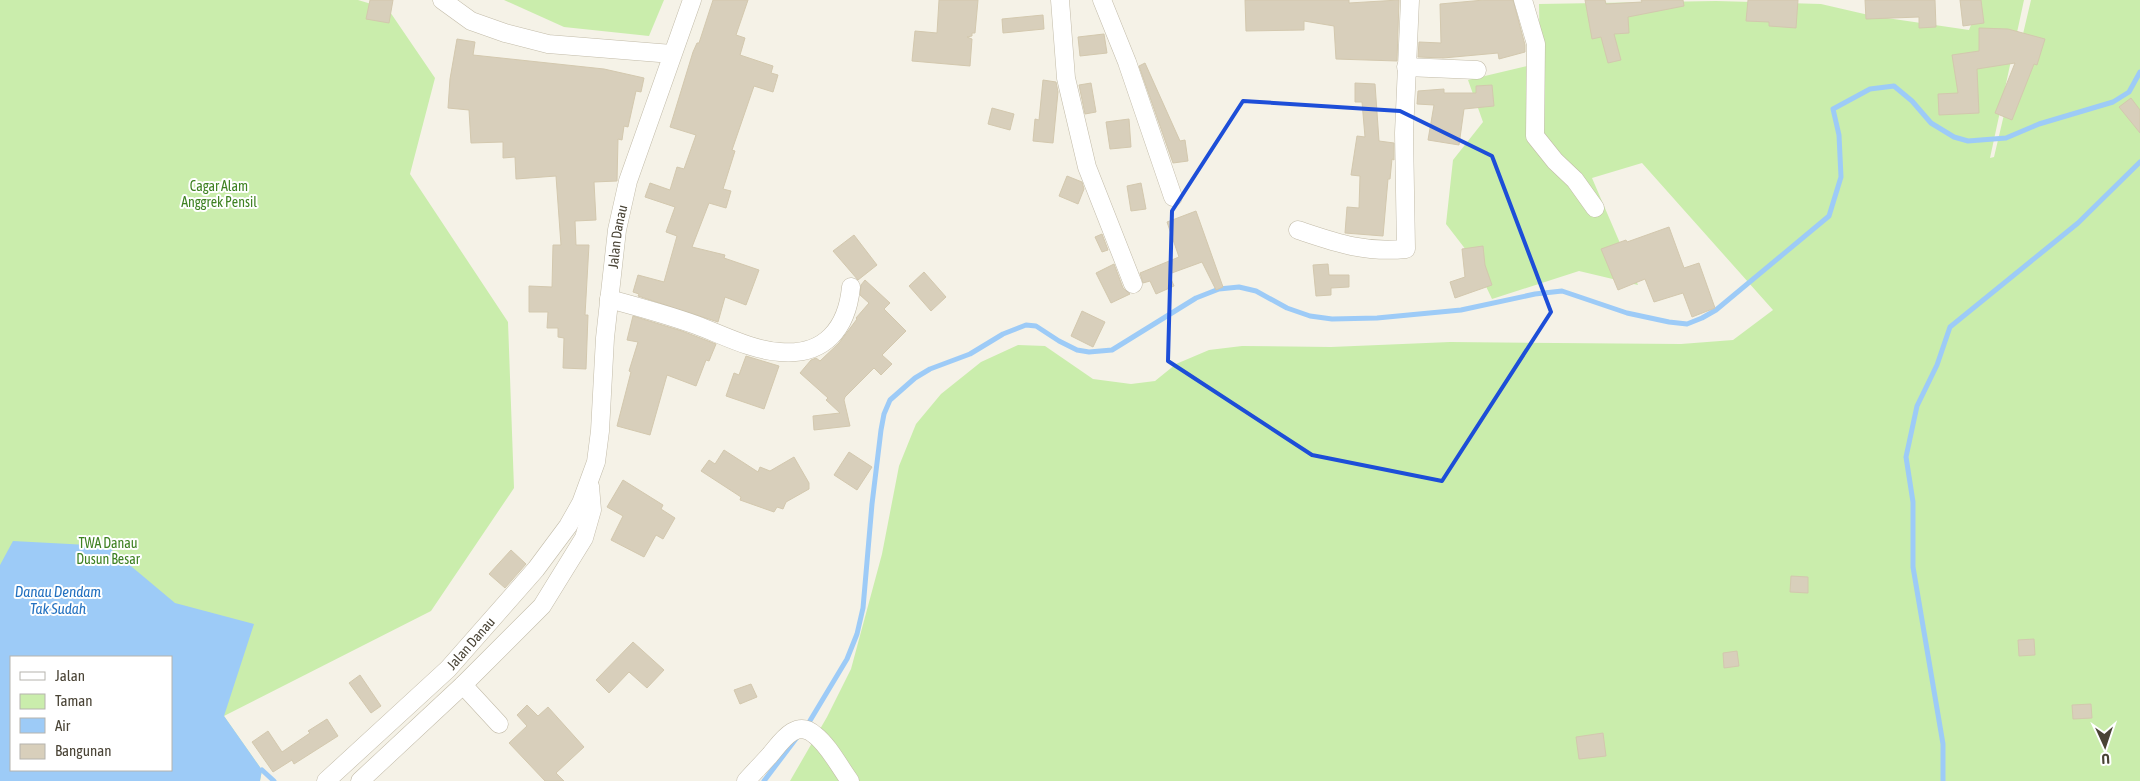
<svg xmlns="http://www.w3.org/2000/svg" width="2140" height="781" viewBox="0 0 2140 781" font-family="'Asap Condensed',sans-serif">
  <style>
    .green { fill: #caedac; fill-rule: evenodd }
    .water { fill: #9dcbf7; fill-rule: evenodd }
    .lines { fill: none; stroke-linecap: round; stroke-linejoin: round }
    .stream { stroke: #9dcbf7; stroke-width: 5 }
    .building { fill: #d8cfbb; stroke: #d3c8ae }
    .minor-casing { stroke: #c2bba8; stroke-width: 19 }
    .minor { stroke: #fff; stroke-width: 18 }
    .marked { fill: none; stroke: #1d4ed8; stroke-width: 4; stroke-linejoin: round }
    .labels { text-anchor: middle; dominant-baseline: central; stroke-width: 4; stroke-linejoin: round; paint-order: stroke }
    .park-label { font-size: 14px; fill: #3e8122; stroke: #fff }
    .street-label { font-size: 14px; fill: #494335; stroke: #fff }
    .water-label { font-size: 15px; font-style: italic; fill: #2371c0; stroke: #fff }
  </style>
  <rect width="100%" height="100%" fill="#f5f2e7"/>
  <g class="green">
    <path d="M0 0H358L388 9 435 78 410 174 508 322 514 488 431 611 224 716 262 770 260 781H0ZM11 657H171V770H11Z"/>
    <polygon points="504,0 664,0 649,36 564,27"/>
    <polygon points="1981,0 2024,0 1990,158 1994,157 2031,0 2140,0 2140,781 790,781 827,717 851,669 882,554 899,466 916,424 941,394 981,362 1018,345 1045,346 1093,379 1131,384 1155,381 1176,364 1209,350 1242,346 1331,347 1450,342 1681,344 1733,340 1773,310 1642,163 1592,178 1638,285 1579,271 1492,299 1473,259 1446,224 1453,160 1483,122 1468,80 1540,63 1539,4 1716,1 1821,4 1873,16 1969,30"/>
  </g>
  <path class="water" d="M13 541 107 546 175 603 254 624 224 716 262 770 260 781H0V565ZM11 657H171V770H11Z"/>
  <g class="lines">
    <g class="stream">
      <polyline points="808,724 847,659 857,634 863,608 872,504 881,430 884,414 890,400 915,378 930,369 970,354 1003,334 1026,325 1036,326 1059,341 1077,350 1089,352 1112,350 1196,298 1219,289 1239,287 1256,291 1287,308 1310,316 1332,319 1377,318 1461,310 1535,294 1562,291 1627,313 1669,322 1687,324 1702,318 1716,310 1829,216 1841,177 1839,135 1833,109 1870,89 1894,86 1912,101 1931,123 1954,137 1968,141 2006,138 2039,124 2113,102 2129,92 2140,72"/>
      <polyline points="262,770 274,781"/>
      <polyline points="764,781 798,736"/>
      <polyline points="1943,781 1943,744 1913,567 1913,502 1906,457 1917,406 1937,365 1950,327 2078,223 2140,162"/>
    </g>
  </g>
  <g class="building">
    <polygon points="370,0 393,0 389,23 366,19"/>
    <polygon points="713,0 748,0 736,35 745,38 740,55 773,66 771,73 778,75 773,92 754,86 732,150 735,151 723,189 731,191 726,208 709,203 692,247 725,255 724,258 759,270 746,305 725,297 718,322 638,296 639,294 633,292 638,275 664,282 677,236 666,232 675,207 645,197 650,183 670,190 677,167 684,169 696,135 670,127 693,52 697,43 699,43"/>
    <polygon points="939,0 978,0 975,33 972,33 972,36 967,37 972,39 970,66 912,61 915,31 937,33"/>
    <polygon points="1245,0 1349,0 1349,3 1399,0 1397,61 1336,59 1334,26 1304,21 1304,30 1246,31"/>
    <polygon points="1484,0 1513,0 1525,45 1525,52 1499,59 1498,53 1443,58 1418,57 1419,42 1441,43 1440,4"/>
    <polygon points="1585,0 1605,0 1606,4 1642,2 1641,0 1683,0 1684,6 1628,17 1629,33 1614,34 1621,60 1608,63 1601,37 1592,39"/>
    <polygon points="1748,0 1798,0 1796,28 1769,26 1769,22 1746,21"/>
    <polygon points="1865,0 1935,0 1936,27 1919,28 1919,17 1866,19"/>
    <polygon points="1960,0 1981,0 1984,23 1963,26"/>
    <polygon points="1043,15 1044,29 1003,33 1002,19"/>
    <polygon points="1979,28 2008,29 2045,39 2037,65 2034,64 2012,120 1995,113 2015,63 1977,69 1979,113 1939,115 1938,94 1958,93 1952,55 1979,51"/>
    <polygon points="1104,34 1107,53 1080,56 1078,37"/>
    <polygon points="457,39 475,42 473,55 604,69 644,78 641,92 636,91 628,127 624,126 622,140 618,139 617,181 594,182 596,220 575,221 576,245 589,245 585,315 588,315 586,369 563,368 564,338 558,337 558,328 547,328 548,312 529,312 529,286 552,287 553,245 561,245 556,176 516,179 515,157 503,158 503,142 471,143 469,110 448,108 450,79"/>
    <polygon points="1145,63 1180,141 1185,140 1188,161 1173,163 1139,66"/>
    <polygon points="1043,80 1056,82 1058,92 1053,143 1033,141 1035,119 1039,120"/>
    <polygon points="1091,83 1096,112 1085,114 1079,85"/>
    <polygon points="1355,83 1375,84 1379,141 1394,143 1394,160 1392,159 1390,179 1388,179 1383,236 1345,233 1347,207 1359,208 1360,176 1351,175 1357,136 1365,137 1362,102 1355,102"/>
    <polygon points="1492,85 1494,106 1464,109 1459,145 1428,140 1434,105 1417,104 1418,91 1444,89 1444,93 1476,93 1476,86"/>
    <polygon points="2131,98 2140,110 2140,133 2119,107"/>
    <polygon points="992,108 1014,114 1010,130 988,124"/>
    <polygon points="1129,119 1131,147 1110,149 1106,122"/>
    <polygon points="1067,176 1082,182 1084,189 1078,204 1059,196"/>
    <polygon points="1141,183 1146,209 1131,211 1127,186"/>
    <polygon points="1196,211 1223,287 1216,290 1202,262 1169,274 1174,286 1156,294 1150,281 1143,283 1140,273 1179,257 1167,222"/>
    <polygon points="1669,227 1684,268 1699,263 1715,308 1692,317 1683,293 1654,302 1645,279 1618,290 1601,249 1626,240 1627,242"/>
    <polygon points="1102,234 1108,250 1102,252 1095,237"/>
    <polygon points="854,235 877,265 858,280 833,251"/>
    <polygon points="1483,246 1485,265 1492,285 1455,298 1450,282 1465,277 1462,249"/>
    <polygon points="1114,264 1123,288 1130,294 1111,303 1096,273"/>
    <polygon points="1328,264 1329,275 1349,275 1349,287 1331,288 1331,295 1316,296 1313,265"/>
    <polygon points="924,272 946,297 931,311 909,286"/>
    <polygon points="865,280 890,303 884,309 906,331 882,355 892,364 881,375 874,368 845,397 844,400 850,426 814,430 813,416 840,413 826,400 828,398 800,373 811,360 816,358 820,361 839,343 857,319 856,318 869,303 860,295 861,285"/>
    <polygon points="1082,311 1105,322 1093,347 1071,336"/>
    <polygon points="633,316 682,331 716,344 709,361 706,360 696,386 667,375 650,435 617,426 631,372 629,371 638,342 627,340"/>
    <polygon points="746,356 779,366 764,409 726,396 734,373 739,375"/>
    <polygon points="724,450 758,472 760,467 770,471 794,457 809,483 809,489 786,502 783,509 777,507 774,512 740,500 741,497 701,471 709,460 715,464"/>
    <polygon points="849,452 872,467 857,490 834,475"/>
    <polygon points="623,480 663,505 661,509 675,518 663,539 656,535 644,557 611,540 623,516 607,507"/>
    <polygon points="511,550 526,564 505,588 489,574"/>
    <polygon points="1791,576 1808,577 1808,593 1790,592"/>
    <polygon points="2034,639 2035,655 2019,656 2018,640"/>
    <polygon points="633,642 664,670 647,688 629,672 609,693 596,680"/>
    <polygon points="1737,651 1739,666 1724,668 1723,653"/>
    <polygon points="360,675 381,706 371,713 349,683"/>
    <polygon points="751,684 757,697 740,704 734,690"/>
    <polygon points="2091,704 2092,718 2073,719 2072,705"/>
    <polygon points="527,705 538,716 548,707 584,747 556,773 564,781 545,781 509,743 527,726 517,715"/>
    <polygon points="327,719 338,736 294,764 292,760 273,772 252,742 268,731 282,752 310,733 308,731"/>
    <polygon points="1603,733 1606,756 1579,759 1576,737"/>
  </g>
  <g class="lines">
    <g class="minor-casing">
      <g id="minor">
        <polyline points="442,0 471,21 505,33 548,44 672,54"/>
        <polyline points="1060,0 1066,78 1087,167 1133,284"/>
        <polyline points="1102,0 1127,62 1173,197"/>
        <polyline points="1523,0 1536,44 1535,136 1555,161 1575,180 1595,208"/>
        <polyline points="1406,67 1477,70"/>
        <path d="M1298 230C1337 243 1364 253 1406 249L1404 133 1410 0"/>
        <path d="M609 299C639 307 668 315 696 325 723 335 751 350 780 352 825 356 847 328 851 287"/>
        <polyline points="463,685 499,724"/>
        <path id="s1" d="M326 781 448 669 536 569 568 526 581 503 596 462 600 431 605 338 617 230 628 181 692 0"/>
        <polyline points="360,781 463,685 542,606 584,538 592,510 590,486"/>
        <path d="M746 781C754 772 762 764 770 755 781 742 796 718 815 735 829 746 839 766 850 781"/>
      </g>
    </g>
    <use href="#minor" class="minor"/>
  </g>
  <path class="marked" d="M1243 101 1400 111 1492 156 1551 312 1442 481 1312 455 1168 361 1172 211Z"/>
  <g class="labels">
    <g class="park-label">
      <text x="219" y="186">Cagar Alam<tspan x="219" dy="16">Anggrek Pensil</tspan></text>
      <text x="108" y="543">TWA Danau<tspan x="108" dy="16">Dusun Besar</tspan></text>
    </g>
    <g class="street-label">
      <text stroke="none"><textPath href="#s1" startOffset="649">Jalan Danau</textPath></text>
      <text stroke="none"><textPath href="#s1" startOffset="200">Jalan Danau</textPath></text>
    </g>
    <g class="water-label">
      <text x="58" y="591">Danau Dendam<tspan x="58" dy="17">Tak Sudah</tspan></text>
    </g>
  </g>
  <rect x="10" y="656" width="162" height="115" fill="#ffffff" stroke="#b6b4ae"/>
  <rect x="20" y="672" width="25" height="8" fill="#ffffff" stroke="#b6b4ae"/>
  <text x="55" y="681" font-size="15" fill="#494335">Jalan</text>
  <rect x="20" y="694" width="25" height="15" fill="#caedac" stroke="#b6b4ae"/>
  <text x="55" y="706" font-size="15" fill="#494335">Taman</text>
  <rect x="20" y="718" width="25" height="15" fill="#9dcbf7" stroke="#b6b4ae"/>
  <text x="55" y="731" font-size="15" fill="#494335">Air</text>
  <rect x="20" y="744" width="25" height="15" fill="#d8cfbb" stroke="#b6b4ae"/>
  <text x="55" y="756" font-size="15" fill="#494335">Bangunan</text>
  <g transform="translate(2105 746) rotate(177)" stroke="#ffffff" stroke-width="4" paint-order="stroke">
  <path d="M0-4L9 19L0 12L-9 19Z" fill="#494335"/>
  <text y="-8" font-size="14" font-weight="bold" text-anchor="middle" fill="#494335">U</text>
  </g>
</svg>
